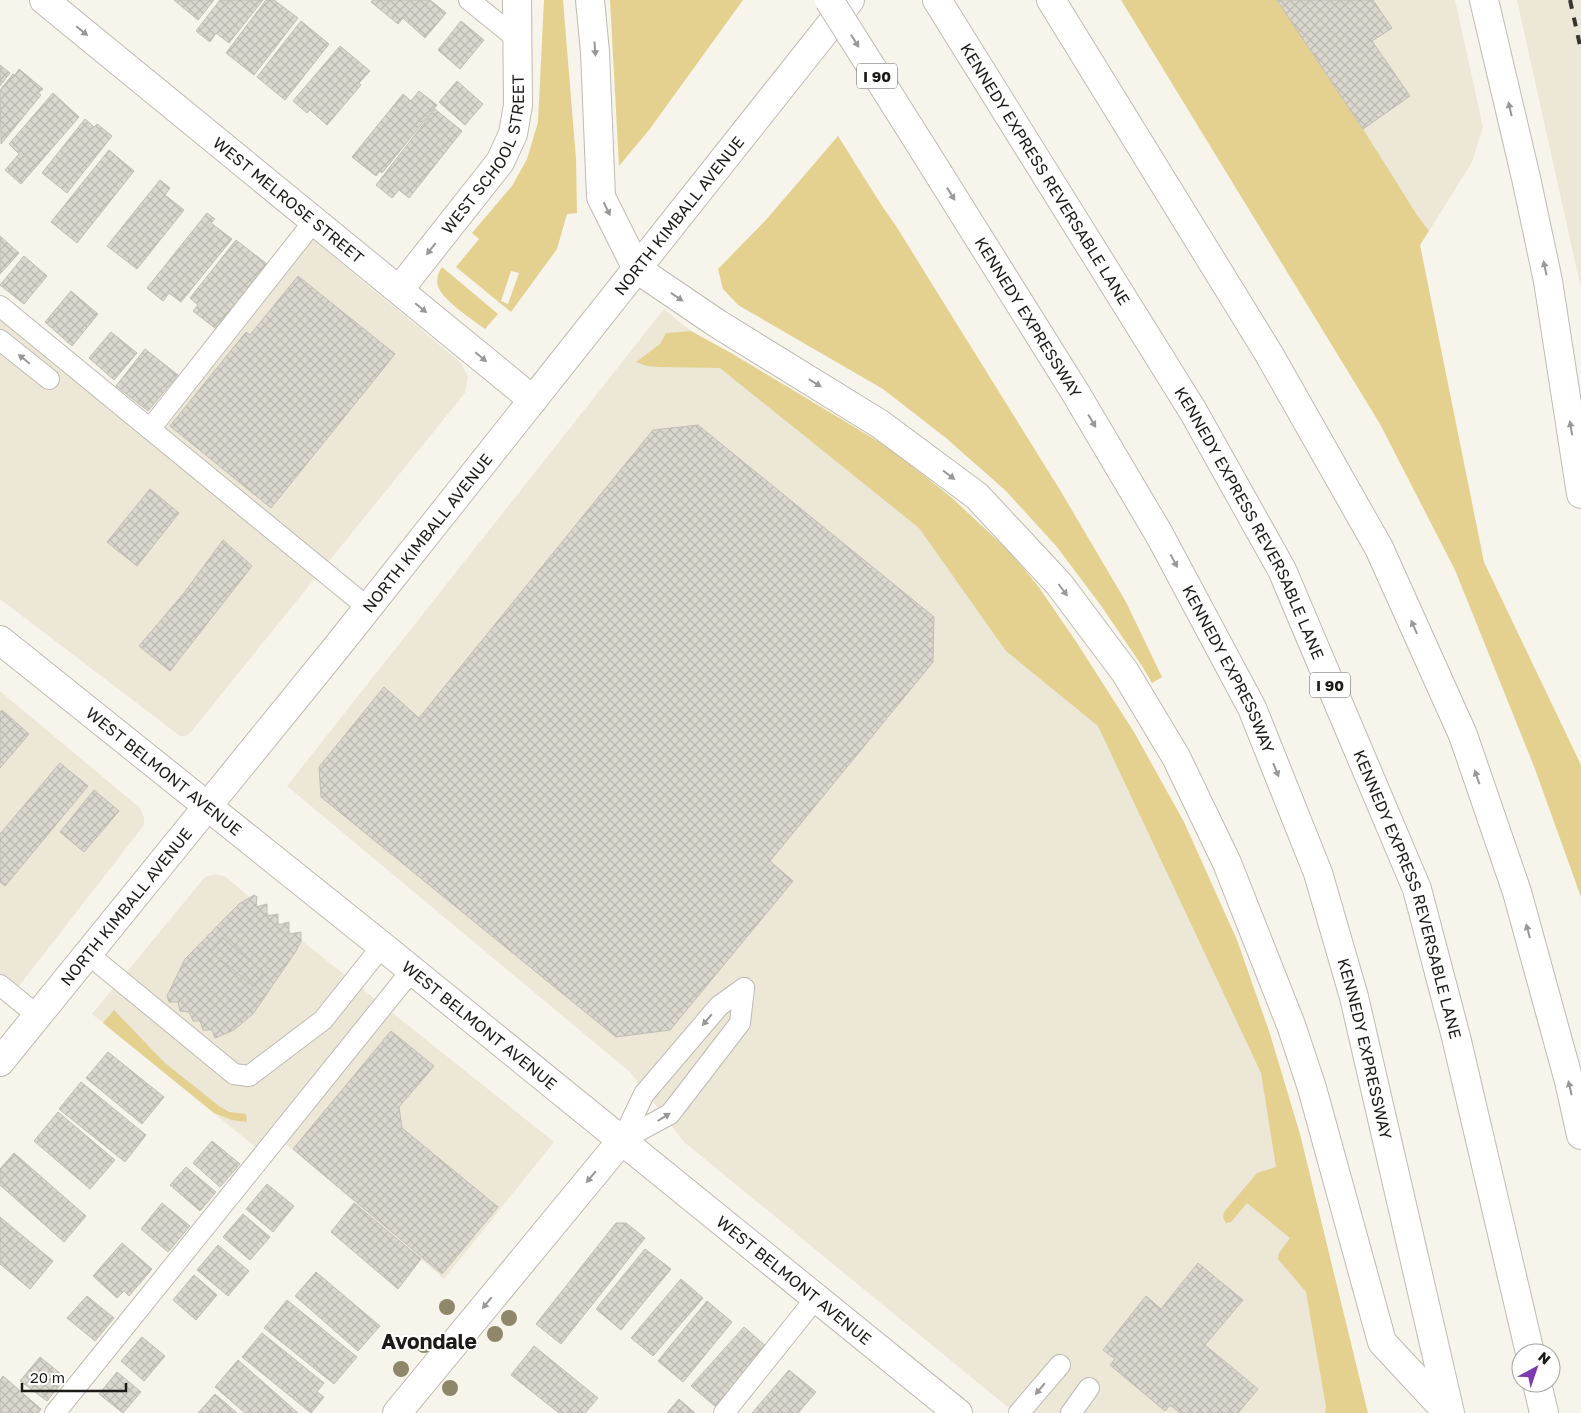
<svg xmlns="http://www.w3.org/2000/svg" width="1581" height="1413" viewBox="0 0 1581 1413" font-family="'Golos Text',sans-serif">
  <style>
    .built { fill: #ece7d7 }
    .green { fill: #e4d190; fill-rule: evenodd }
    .building { fill: url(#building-cross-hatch); stroke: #c1beb6 }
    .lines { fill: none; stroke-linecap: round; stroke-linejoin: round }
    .service-casing { stroke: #bebbb3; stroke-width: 22 }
    .minor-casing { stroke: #bebbb3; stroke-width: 30 }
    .tertiary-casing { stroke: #bebbb3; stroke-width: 30 }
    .secondary-casing { stroke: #bebbb3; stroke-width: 30 }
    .motorway-casing { stroke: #bebbb3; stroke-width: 30 }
    .service { stroke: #fff; stroke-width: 20 }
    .minor { stroke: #fff; stroke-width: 28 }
    .tertiary { stroke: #fff; stroke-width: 28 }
    .secondary { stroke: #fff; stroke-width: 28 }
    .motorway { stroke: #fff; stroke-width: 28 }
    .rail { stroke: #363531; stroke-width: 4; stroke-dasharray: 9 9; stroke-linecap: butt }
    .motorway-bridge-casing { stroke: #bebbb3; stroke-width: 30; stroke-linecap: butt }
    .motorway-bridge { stroke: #fff; stroke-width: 28 }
    .tree { fill: #8e876a }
    .oneway { fill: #999897 }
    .labels { text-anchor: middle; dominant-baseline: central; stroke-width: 4; stroke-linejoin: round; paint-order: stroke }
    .shield { fill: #fff; stroke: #605f5d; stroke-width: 1 }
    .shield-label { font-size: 15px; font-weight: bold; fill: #1c1b18 }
    .street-label { font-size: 16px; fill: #1c1b18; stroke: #fff }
    .district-label { font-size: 21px; font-weight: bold; fill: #1c1b18; stroke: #fff }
  </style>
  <defs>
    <pattern id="building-cross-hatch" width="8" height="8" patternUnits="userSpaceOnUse" patternTransform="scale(1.25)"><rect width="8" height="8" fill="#dad7ce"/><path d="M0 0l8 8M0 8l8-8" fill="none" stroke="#bab8b0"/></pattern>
  </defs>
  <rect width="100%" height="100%" fill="#f7f4eb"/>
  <g class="built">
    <polygon points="1277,0 1455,0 1483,127 1472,162 1429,231 1417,215"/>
    <polygon points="1517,0 1581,0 1581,289"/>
    <polygon points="305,233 460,362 468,376 465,393 190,733 185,736 180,736 0,599 0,306 150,429"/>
    <polygon points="664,309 923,519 1106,725 1265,1059 1333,1413 1015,1413 684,1142 630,1072 287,786"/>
    <polygon points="0,691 140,808 144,818 144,825 12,995 0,985"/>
    <polygon points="216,874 226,877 281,924 554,1142 444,1279 278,1137 264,1154 92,1014 205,877"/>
  </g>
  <g class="green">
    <path d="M544 0H563L576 159 577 213 567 214 557 249 511 312 456 267 479 239 472 233 512 186 527 159 538 122ZM511 271 519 273 508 304 501 301Z"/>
    <polygon points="610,0 743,0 649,130 619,166"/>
    <polygon points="1121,0 1277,0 1363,129 1417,215 1429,231 1420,245 1484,562 1581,765 1581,897 1535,769 1455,570 1380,424"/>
    <polygon points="838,136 882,206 896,226 1060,490 1126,602 1162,677 1152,683 1142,666 1102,607 1057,547 1006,491 946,438 883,389 738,305 723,289 718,269 765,221"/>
    <path d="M442 267 498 314 485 329C473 320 442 300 438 286 436 280 438 273 442 267Z"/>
    <polygon points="691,331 731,353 891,449 952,498 1012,554 1038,586 1075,640 1134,732 1184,822 1237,940 1270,1034 1300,1134 1368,1413 1325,1413 1326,1407 1306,1292 1278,1259 1279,1253 1290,1238 1247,1203 1231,1222 1226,1223 1223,1218 1224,1212 1257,1173 1276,1167 1261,1073 1098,726 1006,651 919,528 720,368 659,367 647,366 636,362 660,344 666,333"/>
    <polygon points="114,1010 165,1063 219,1106 229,1112 246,1114 247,1122 232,1120 214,1113 103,1023"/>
  </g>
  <g class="building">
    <polygon points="174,0 214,0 198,20"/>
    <polygon points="220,0 263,0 229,43 216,33 210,42 196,31"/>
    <polygon points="266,0 274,0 298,18 254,75 226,53"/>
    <polygon points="373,0 430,0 446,13 425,38 403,18 398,24 371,2"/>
    <polygon points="1277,0 1373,0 1392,28 1372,41 1410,96 1363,129"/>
    <polygon points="301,21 329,44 285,100 257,77"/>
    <polygon points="461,21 484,40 460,69 438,50"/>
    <polygon points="340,46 370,71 359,83 361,85 327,125 310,110 307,113 293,101"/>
    <polygon points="0,65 10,73 0,86"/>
    <polygon points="19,69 43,89 38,93 41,95 1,144 0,90 13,74 15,75"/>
    <polygon points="457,81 483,104 465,125 439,102"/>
    <polygon points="419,91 437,105 382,173 380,171 376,176 352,157 403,94 411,101"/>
    <polygon points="53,93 79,117 21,184 5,170 19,154 9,144"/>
    <polygon points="435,109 462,131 409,198 399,190 392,198 376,185"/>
    <polygon points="85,119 94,127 97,124 112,136 67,193 42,173"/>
    <polygon points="109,150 134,171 77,243 51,222"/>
    <polygon points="160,180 170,188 165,195 184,210 137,269 107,246"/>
    <polygon points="207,213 215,219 211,223 232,239 181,302 169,293 163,301 147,288"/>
    <polygon points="0,236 19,253 0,274"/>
    <polygon points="236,240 267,264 216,329 193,311 198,305 190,298"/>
    <polygon points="24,256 47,276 24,304 0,285"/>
    <polygon points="298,276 395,354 271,508 170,426 246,332 250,335"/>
    <polygon points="71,291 98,314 72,346 45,322"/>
    <polygon points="111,332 137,353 114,380 89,358"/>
    <polygon points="145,349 178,375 148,411 116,386"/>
    <polygon points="698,425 934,617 933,662 770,861 793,881 670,1030 616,1037 321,797 319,767 384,687 419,718 653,430"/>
    <polygon points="150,489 179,513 137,566 107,542"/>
    <polygon points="223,540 252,566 170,671 139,646 184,593"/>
    <polygon points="2,710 29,734 0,768 0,712"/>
    <polygon points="60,763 88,786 5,886 0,882 0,834"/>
    <polygon points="94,790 119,811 84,852 60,832"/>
    <polygon points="254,895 257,897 256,907 267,904 267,916 278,914 278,925 289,922 289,934 301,932 301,941 296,951 253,1014 234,1030 215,1038 212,1030 203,1030 200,1021 193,1021 189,1012 180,1011 178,1002 169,1002 167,996 185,959 239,904"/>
    <polygon points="223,938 264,973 253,986 211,952"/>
    <polygon points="391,1031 434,1066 399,1107 402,1128 498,1207 442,1274 293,1149"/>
    <polygon points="108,1052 164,1097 142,1124 86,1078"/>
    <polygon points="81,1082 146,1135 125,1162 59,1109"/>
    <polygon points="58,1112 115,1160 90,1189 34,1141"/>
    <polygon points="212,1141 240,1164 220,1187 193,1163"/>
    <polygon points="14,1153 86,1216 64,1242 0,1185 0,1169"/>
    <polygon points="186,1167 216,1192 200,1211 170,1185"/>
    <polygon points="267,1184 294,1206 273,1232 246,1209"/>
    <polygon points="162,1203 190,1226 168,1252 141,1229"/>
    <polygon points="354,1203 421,1259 398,1289 331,1232"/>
    <polygon points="243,1214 270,1237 250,1260 223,1237"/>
    <polygon points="0,1217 53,1261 30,1289 0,1264"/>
    <polygon points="616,1223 626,1223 645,1238 561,1344 536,1324"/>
    <polygon points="122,1243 152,1269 129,1296 124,1291 117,1298 93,1276"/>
    <polygon points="218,1245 249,1271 228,1296 197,1270"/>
    <polygon points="645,1249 671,1269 621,1330 596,1309"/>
    <polygon points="1198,1263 1243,1300 1205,1345 1258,1389 1238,1413 1180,1413 1170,1405 1165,1411 1110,1365 1115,1359 1103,1350 1146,1296 1161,1309"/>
    <polygon points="316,1272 380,1326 358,1351 295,1296"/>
    <polygon points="194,1275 217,1295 196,1320 173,1300"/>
    <polygon points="681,1279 703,1298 653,1356 631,1338"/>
    <polygon points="87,1296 114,1318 95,1341 67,1318"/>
    <polygon points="287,1300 357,1357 334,1384 264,1328"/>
    <polygon points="707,1301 732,1322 683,1382 658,1361"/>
    <polygon points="744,1327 768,1348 716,1407 691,1386"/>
    <polygon points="262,1333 324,1383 317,1392 324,1397 311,1413 242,1357"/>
    <polygon points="142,1337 165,1356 144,1381 121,1361"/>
    <polygon points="534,1346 598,1398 585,1413 559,1413 511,1375"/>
    <polygon points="40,1357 66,1378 47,1401 20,1381"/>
    <polygon points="238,1360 298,1413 245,1413 215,1387"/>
    <polygon points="789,1370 816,1392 798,1413 752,1413"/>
    <polygon points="117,1372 141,1392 123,1413 99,1394"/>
    <polygon points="3,1376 41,1409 38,1413 0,1413 0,1380"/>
    <polygon points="215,1394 237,1413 198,1413"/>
    <polygon points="679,1399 695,1413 667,1413"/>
  </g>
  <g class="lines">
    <g class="service-casing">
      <g id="service">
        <polyline points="469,0 516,38"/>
        <polyline points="0,306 367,607"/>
        <polyline points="0,340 49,379"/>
        <polyline points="150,429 314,221"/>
        <polyline points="88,954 234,1074 249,1076 323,1020 382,946"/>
        <polyline points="0,985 38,1016"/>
        <polyline points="622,1140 670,1114 740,1023 744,988"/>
        <polyline points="622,1140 644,1094 719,1006 744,988"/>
        <polyline points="55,1413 412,970"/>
        <polyline points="724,1413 816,1298"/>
        <polyline points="1019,1413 1060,1365"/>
        <polyline points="1071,1413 1089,1388"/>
      </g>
    </g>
    <g class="minor-casing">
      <g id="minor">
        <path id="s1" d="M44 0 533 400"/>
        <path id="s2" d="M399 290 500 162 513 134 518 105 517 0"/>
        <polyline points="397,1413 622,1140"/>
      </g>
    </g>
    <g class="tertiary-casing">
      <g id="tertiary">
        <path id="s3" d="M0 1062 336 648 850 0"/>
      </g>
    </g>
    <g class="secondary-casing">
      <g id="secondary">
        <path id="s4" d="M0 640 382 946 958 1413"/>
      </g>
    </g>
    <g class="motorway-casing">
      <g id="motorway">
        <polyline points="590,0 595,52 601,197 637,269 718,324 880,424 977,496 1059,584 1125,672 1176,757 1227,863 1291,1025 1312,1088 1382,1342 1448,1413"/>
        <path id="s5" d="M937 0 1193 411 1282 570 1417 889 1456 1037 1530 1353"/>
        <polyline points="1051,0 1269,354 1379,548 1463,735 1517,892 1569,1081 1581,1135"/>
        <polyline points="1484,0 1526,178 1548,281 1581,494"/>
        <path id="s6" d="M925 152 1075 392 1159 534 1252 708 1318 873 1354 997 1450 1413"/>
        <polyline points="1537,1383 1544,1413"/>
      </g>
    </g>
    <use href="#service" class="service"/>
    <use href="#minor" class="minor"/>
    <use href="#tertiary" class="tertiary"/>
    <use href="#secondary" class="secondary"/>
    <use href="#motorway" class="motorway"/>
    <polyline class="rail" points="1570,0 1581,50"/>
    <g class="motorway-bridge-casing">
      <polyline id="motorway-bridge" points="829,0 925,152"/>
    </g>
    <use href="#motorway-bridge" class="motorway-bridge"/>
  </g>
  <g class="tree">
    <circle cx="447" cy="1307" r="8"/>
    <circle cx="509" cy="1318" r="8"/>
    <circle cx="495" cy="1334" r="8"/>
    <circle cx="424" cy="1345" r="8"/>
    <circle cx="401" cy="1369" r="8"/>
    <circle cx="450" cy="1388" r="8"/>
  </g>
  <defs><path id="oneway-solid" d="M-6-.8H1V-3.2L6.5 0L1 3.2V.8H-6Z" transform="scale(1.25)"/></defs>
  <g class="oneway">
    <use href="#oneway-solid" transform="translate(82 31) rotate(39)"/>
    <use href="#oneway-solid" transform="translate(855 41) rotate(58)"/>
    <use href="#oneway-solid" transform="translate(595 49) rotate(86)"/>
    <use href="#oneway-solid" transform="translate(1510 109) rotate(-103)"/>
    <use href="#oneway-solid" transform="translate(951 194) rotate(58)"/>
    <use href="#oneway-solid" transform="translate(607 209) rotate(64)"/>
    <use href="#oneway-solid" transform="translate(431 249) rotate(128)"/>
    <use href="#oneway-solid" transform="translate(1545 268) rotate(-102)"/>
    <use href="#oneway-solid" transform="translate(677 297) rotate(34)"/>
    <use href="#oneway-solid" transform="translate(421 308) rotate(39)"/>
    <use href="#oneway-solid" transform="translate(481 357) rotate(40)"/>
    <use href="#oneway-solid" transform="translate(24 359) rotate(-141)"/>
    <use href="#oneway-solid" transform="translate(815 383) rotate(32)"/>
    <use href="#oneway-solid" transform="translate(1092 421) rotate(59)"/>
    <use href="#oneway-solid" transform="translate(1571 428) rotate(-99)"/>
    <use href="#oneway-solid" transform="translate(949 475) rotate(37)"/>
    <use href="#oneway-solid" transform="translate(1174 561) rotate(62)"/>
    <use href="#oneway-solid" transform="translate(1063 590) rotate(53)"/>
    <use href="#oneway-solid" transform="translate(1414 627) rotate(-114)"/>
    <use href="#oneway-solid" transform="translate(1276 770) rotate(68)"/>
    <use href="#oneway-solid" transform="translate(1477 777) rotate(-109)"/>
    <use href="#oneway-solid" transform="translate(1528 931) rotate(-105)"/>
    <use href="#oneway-solid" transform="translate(707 1020) rotate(130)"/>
    <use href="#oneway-solid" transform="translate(1570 1088) rotate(-103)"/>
    <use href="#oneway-solid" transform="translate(664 1117) rotate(-32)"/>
    <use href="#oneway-solid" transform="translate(591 1177) rotate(130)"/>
    <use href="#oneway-solid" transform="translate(487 1303) rotate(129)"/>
    <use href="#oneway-solid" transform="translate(1040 1389) rotate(130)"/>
  </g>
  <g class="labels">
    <g class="shield">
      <rect x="857" y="63.5" width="40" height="25" rx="4"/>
      <rect x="1310" y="672.5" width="40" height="25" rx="4"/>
    </g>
    <g class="shield-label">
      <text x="877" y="76">I 90</text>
      <text x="1330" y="685">I 90</text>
    </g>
    <g class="street-label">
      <text stroke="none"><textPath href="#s2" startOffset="164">WEST SCHOOL STREET</textPath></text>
      <text stroke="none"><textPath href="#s5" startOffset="205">KENNEDY EXPRESS REVERSABLE LANE</textPath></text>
      <text stroke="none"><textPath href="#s1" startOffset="316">WEST MELROSE STREET</textPath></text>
      <text stroke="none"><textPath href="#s3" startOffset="1085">NORTH KIMBALL AVENUE</textPath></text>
      <text stroke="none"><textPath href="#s6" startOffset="195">KENNEDY EXPRESSWAY</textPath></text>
      <text stroke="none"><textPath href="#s5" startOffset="610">KENNEDY EXPRESS REVERSABLE LANE</textPath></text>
      <text stroke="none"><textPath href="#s3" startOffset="680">NORTH KIMBALL AVENUE</textPath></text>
      <text stroke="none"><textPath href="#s6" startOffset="600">KENNEDY EXPRESSWAY</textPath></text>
      <text stroke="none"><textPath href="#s4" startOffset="210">WEST BELMONT AVENUE</textPath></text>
      <text stroke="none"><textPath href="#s5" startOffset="1015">KENNEDY EXPRESS REVERSABLE LANE</textPath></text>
      <text stroke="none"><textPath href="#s3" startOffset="200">NORTH KIMBALL AVENUE</textPath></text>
      <text stroke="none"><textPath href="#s4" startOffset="615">WEST BELMONT AVENUE</textPath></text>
      <text stroke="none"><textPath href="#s6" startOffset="1005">KENNEDY EXPRESSWAY</textPath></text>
      <text stroke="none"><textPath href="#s4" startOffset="1020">WEST BELMONT AVENUE</textPath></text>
    </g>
    <g class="district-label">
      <text x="429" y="1341">Avondale</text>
    </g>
  </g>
  <g transform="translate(1536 1368) rotate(40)"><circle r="24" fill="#ffffff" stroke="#a4a4a3"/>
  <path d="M0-4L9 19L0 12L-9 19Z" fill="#7e3baf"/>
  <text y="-8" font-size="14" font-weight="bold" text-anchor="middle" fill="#1c1b18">N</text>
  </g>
  <path d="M22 1383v8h104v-8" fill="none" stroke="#1c1b18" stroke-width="2.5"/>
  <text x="30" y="1383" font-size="15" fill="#1c1b18" stroke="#ffffff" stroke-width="4" paint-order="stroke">20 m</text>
</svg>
